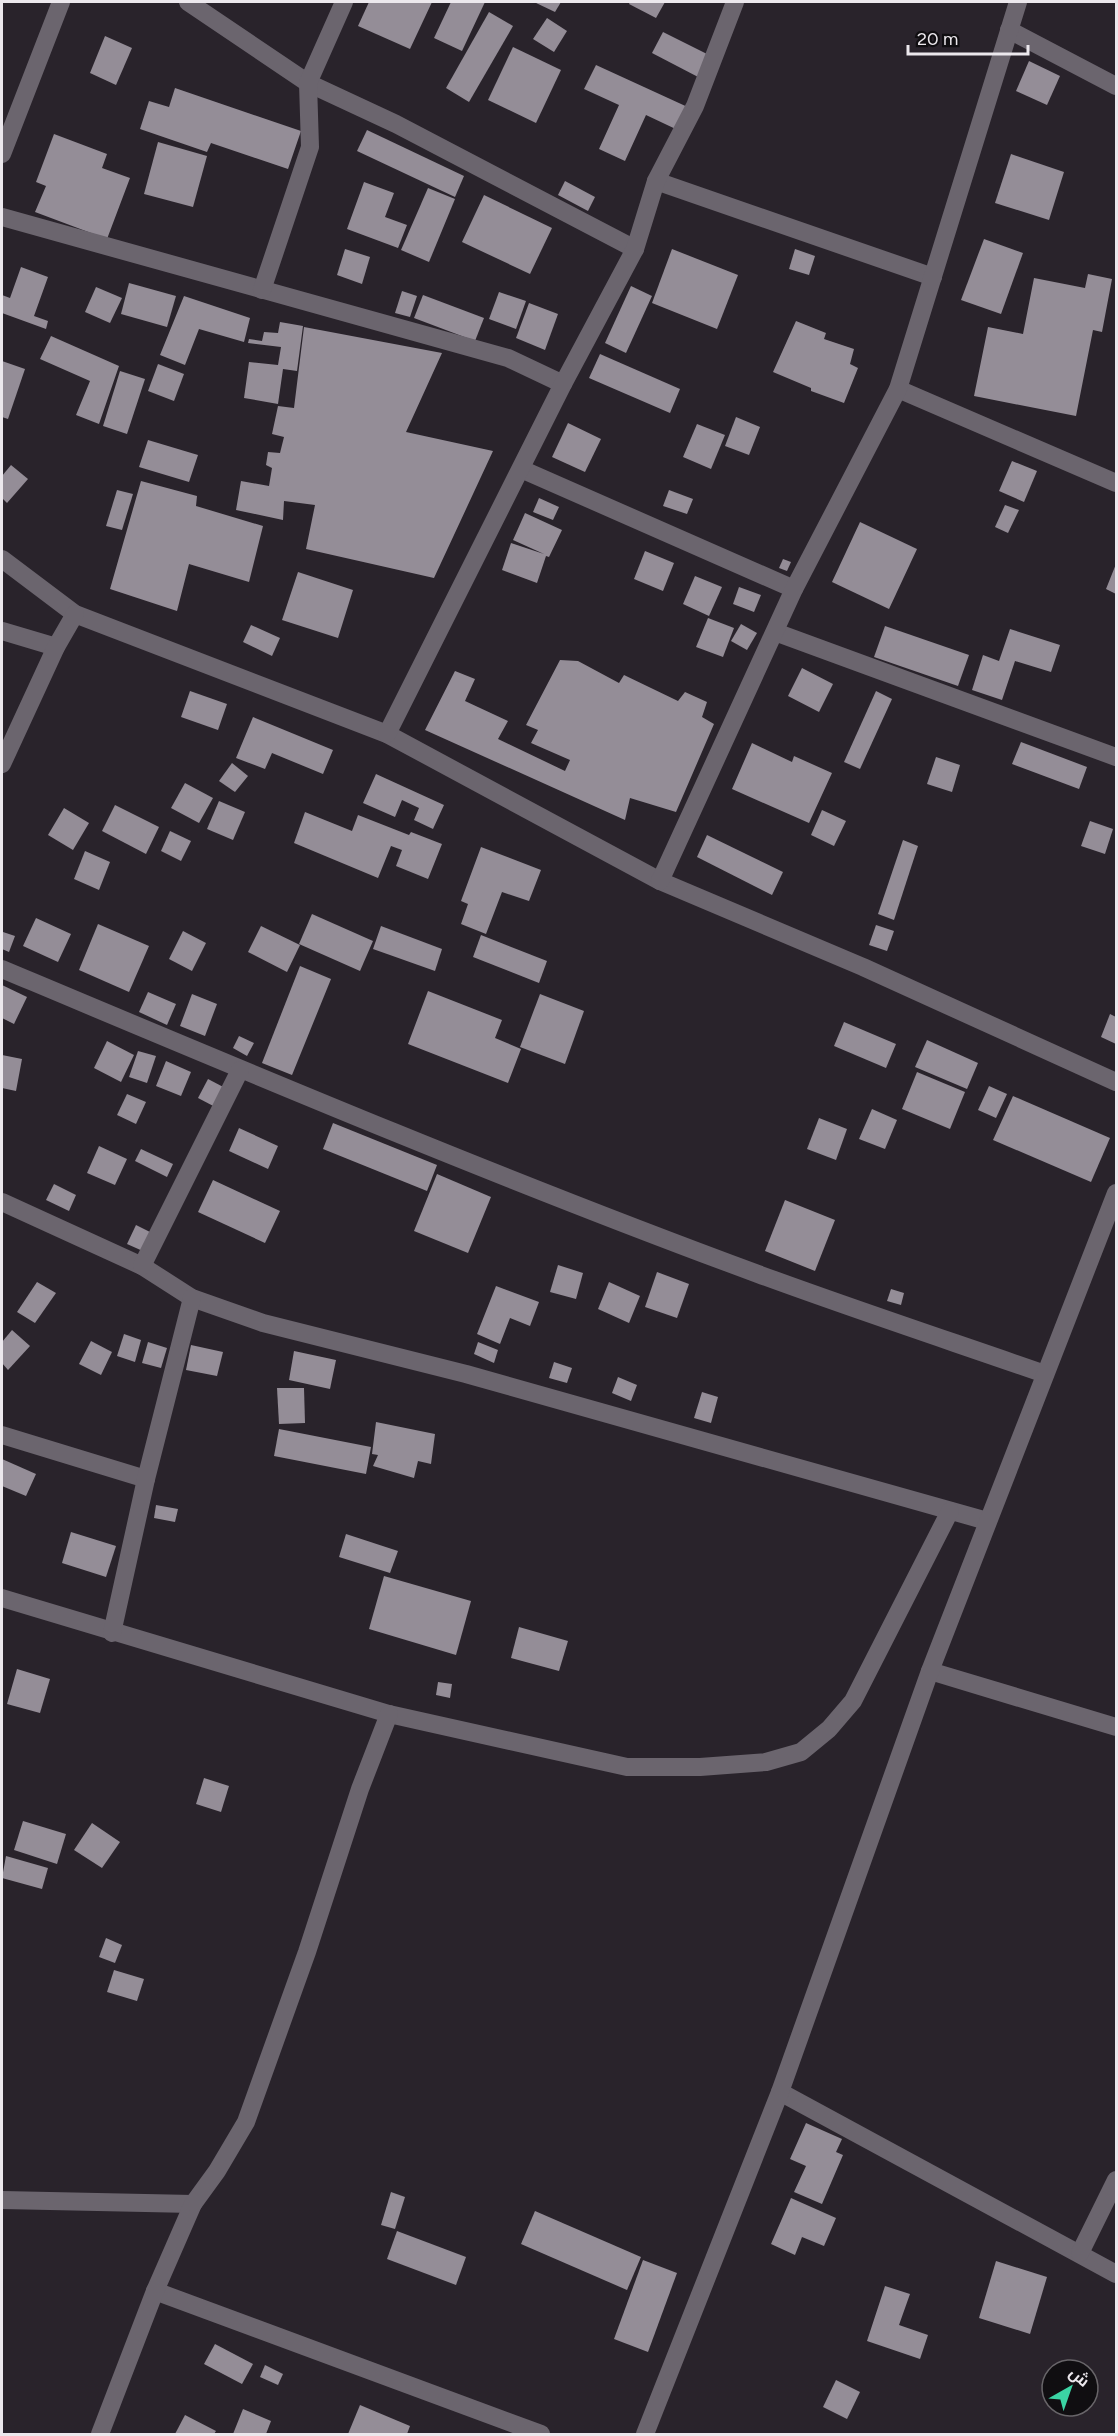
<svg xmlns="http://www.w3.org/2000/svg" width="1118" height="2436" viewBox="0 0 1118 2436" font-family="Figtree,Cairo,sans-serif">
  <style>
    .building { fill: #948d97 }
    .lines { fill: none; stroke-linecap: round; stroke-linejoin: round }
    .minor { stroke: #6b656e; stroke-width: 18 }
  </style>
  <rect width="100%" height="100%" fill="#29232b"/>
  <g class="building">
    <polygon points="369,2 432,2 410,49 358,26"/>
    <polygon points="451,2 485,2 462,51 434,38"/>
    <polygon points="534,2 561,2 555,12"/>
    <polygon points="630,2 665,2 656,18 629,4"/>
    <polygon points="489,12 513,26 469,102 446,88"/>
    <polygon points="547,18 567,31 554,52 533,39"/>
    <polygon points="663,32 711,56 700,78 652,53"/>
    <polygon points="105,36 132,48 116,85 90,73"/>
    <polygon points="513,47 561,70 536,123 488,100"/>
    <polygon points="1029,61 1060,76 1047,105 1016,91"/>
    <polygon points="596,65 692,109 682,132 646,115 625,161 599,149 619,105 584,89"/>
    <polygon points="175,88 301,131 288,169 211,143 207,152 140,129 149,101 169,107"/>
    <polygon points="367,130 464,176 455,197 357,151"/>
    <polygon points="54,134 107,154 102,168 130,178 107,239 35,212 46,186 36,182"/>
    <polygon points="158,142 207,156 193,207 144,194"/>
    <polygon points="1011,154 1064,172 1049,220 995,203"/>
    <polygon points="565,181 595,197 588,211 558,195"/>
    <polygon points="364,182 394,193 385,217 407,225 398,248 347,229"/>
    <polygon points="428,188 455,199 429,262 401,250"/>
    <polygon points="484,195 552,228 530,274 462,242"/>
    <polygon points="984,239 1023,253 1001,314 961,300"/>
    <polygon points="345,249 370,257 362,284 337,275"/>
    <polygon points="672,249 738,275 717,329 652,303"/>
    <polygon points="795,249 815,256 809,275 789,269"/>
    <polygon points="21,267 48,277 34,316 48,321 46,329 2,313 2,295 10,298"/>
    <polygon points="1088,274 1112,279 1102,332 1093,330 1076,416 974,396 988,327 1023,334 1034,278 1085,288"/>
    <polygon points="129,283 176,296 167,327 121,314"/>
    <polygon points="631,286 652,296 626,353 605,343"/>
    <polygon points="96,287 122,298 110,323 85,312"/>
    <polygon points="402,291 417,296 410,317 395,313"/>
    <polygon points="499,292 526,301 516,329 489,319"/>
    <polygon points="423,295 484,318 475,341 414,318"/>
    <polygon points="184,296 250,318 244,342 199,329 185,365 160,355"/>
    <polygon points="529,303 558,314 545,350 516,338"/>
    <polygon points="796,321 826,333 824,339 854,349 850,364 858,368 844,403 811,391 811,388 773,372"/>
    <polygon points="280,322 303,326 297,371 283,369 278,404 244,398 249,362 278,365 281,347 248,343 249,339 262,341 264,332 278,333"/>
    <polygon points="304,327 442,353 406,432 493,451 434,578 306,549 315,505 284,501 283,520 236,510 241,481 269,486 272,468 266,465 268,452 280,453 284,437 272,434 278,406 294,408"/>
    <polygon points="51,336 119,366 99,424 76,415 90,381 40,359"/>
    <polygon points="600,354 680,389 670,413 589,378"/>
    <polygon points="2,361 25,369 8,419 2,417"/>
    <polygon points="158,364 184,374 174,401 148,391"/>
    <polygon points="120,371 145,379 127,434 103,426"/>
    <polygon points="736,417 760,427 749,455 725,446"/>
    <polygon points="568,423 601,439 585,472 552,457"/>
    <polygon points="697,424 725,435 711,469 683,457"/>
    <polygon points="148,440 198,455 189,482 139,467"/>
    <polygon points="1012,461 1037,471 1024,502 999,491"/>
    <polygon points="11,465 28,479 7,503 2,498 2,476"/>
    <polygon points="141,481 197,496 196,506 263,526 249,582 189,564 177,611 110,589"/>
    <polygon points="117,490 133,494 122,530 106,526"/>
    <polygon points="669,490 693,499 687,514 663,506"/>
    <polygon points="539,498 559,507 553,520 533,512"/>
    <polygon points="1005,505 1019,510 1008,533 995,527"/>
    <polygon points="525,513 562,530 549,557 546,556 537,583 502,570 511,543 544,554 513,540"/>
    <polygon points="860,522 917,549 889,609 832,582"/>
    <polygon points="645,551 674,563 663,591 634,579"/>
    <polygon points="783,559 791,562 787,571 779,568"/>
    <polygon points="1116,564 1116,594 1106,589"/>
    <polygon points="298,572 353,590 338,638 282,620"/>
    <polygon points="695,576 722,587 709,616 683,604"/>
    <polygon points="739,587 761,595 754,612 733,604"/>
    <polygon points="708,618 734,628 723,657 696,647"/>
    <polygon points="741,624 757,633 747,650 731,641"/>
    <polygon points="251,625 280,638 272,656 243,642"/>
    <polygon points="885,626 969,655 958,686 874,657"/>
    <polygon points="1010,629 1060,645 1051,672 1015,661 1002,700 972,690 983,655 999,661"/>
    <polygon points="560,660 578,661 619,683 624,675 678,701 685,692 707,702 702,717 714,724 676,812 630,798 625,820 425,730 455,671 475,679 465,701 508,721 498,739 565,771 570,760 531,743 538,730 526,725"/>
    <polygon points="802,668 833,684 819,712 788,696"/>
    <polygon points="190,691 227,704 218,730 181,717"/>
    <polygon points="876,691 892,699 860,769 844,762"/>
    <polygon points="253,717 333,750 323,774 272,753 265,769 236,758"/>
    <polygon points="1021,742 1087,767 1079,789 1012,764"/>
    <polygon points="752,743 792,762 794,756 832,773 809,823 732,789"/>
    <polygon points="936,757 960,765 952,792 927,784"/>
    <polygon points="232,763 248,776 235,792 219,781"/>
    <polygon points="376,774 444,805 433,829 414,820 419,808 402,800 395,817 363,803"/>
    <polygon points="185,783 213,798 199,823 171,808"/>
    <polygon points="219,801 245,812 233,840 207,829"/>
    <polygon points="115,805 159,827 146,854 102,831"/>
    <polygon points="64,808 89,823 73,850 48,835"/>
    <polygon points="822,810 846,821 834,846 811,835"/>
    <polygon points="305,812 352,831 358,815 409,835 411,832 442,844 428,879 396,866 402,850 391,846 378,878 294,843"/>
    <polygon points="1090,821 1113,829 1105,854 1081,846"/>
    <polygon points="170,831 191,841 181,861 161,851"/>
    <polygon points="707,835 783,872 772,895 697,857"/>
    <polygon points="903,840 918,846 894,920 878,914"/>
    <polygon points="481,847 541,870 529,901 502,892 486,934 461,924 468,904 461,901"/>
    <polygon points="85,851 110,862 99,890 74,879"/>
    <polygon points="312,914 373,941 360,971 299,944"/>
    <polygon points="36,918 71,934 58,962 23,946"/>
    <polygon points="98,924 149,946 129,992 79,970"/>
    <polygon points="876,925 894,931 887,951 869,945"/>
    <polygon points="261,926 300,945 287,972 248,952"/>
    <polygon points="381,926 442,949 435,971 373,949"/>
    <polygon points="183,931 206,943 192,971 169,959"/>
    <polygon points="3,932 15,936 9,952 2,949"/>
    <polygon points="481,935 547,961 539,983 473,957"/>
    <polygon points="300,966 331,979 292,1075 262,1063"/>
    <polygon points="2,985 27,997 14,1024 2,1018"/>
    <polygon points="428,991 502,1020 495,1038 521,1049 508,1083 408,1044"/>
    <polygon points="148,992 176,1004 167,1025 139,1012"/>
    <polygon points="192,994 217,1004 205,1036 180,1026"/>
    <polygon points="540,994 584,1011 565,1064 520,1047"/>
    <polygon points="1110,1014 1116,1017 1116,1044 1101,1037"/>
    <polygon points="844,1022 896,1044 886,1068 834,1046"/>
    <polygon points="239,1036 254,1043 247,1056 233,1048"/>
    <polygon points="927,1040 978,1063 967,1089 915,1067"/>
    <polygon points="107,1041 134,1055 121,1082 94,1068"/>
    <polygon points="138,1051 156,1056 147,1083 129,1077"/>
    <polygon points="2,1055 22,1059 16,1091 2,1088"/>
    <polygon points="166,1061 191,1072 181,1096 156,1086"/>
    <polygon points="917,1072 965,1092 950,1129 902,1109"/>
    <polygon points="208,1079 229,1090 219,1109 198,1098"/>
    <polygon points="989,1086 1007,1094 996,1118 978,1110"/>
    <polygon points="127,1094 146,1102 136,1124 117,1115"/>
    <polygon points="1013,1096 1110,1138 1091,1182 993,1140"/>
    <polygon points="872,1109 897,1120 885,1149 859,1139"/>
    <polygon points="819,1118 847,1129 836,1160 807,1149"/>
    <polygon points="333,1123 437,1165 427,1191 323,1149"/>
    <polygon points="239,1128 278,1146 268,1169 229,1151"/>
    <polygon points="99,1146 127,1159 115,1185 87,1173"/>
    <polygon points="141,1149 173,1164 167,1177 135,1161"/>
    <polygon points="437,1174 491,1197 468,1253 414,1231"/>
    <polygon points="213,1180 280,1211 265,1243 198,1212"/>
    <polygon points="54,1184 76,1195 69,1211 46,1200"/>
    <polygon points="785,1200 835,1220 815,1271 765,1251"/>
    <polygon points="136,1225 154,1234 145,1252 127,1244"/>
    <polygon points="558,1265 583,1273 576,1299 550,1292"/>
    <polygon points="657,1272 689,1284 677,1318 645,1307"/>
    <polygon points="37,1282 56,1293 35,1323 17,1312"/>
    <polygon points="609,1282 640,1296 629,1323 598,1309"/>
    <polygon points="496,1286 539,1302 530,1326 510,1318 500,1344 477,1334"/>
    <polygon points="891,1289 904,1293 901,1305 887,1301"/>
    <polygon points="12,1330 30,1346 8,1370 2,1363 2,1342"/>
    <polygon points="124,1334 141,1340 135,1362 117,1356"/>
    <polygon points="91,1341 112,1352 101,1375 79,1364"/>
    <polygon points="148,1342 167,1348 161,1368 142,1363"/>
    <polygon points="478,1342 498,1350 494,1363 474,1354"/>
    <polygon points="191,1345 223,1352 217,1376 186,1370"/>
    <polygon points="294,1351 336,1360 330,1389 289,1380"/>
    <polygon points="554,1362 572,1368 567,1383 549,1378"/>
    <polygon points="618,1377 637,1385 631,1401 612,1393"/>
    <polygon points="277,1388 304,1388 305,1423 279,1424"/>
    <polygon points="702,1392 718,1397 711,1423 694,1418"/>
    <polygon points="376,1422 435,1434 431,1464 418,1461 414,1478 373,1466 378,1455 372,1454"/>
    <polygon points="279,1429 371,1447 366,1474 274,1456"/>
    <polygon points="2,1459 36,1474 26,1496 2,1486"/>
    <polygon points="156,1505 178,1509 175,1522 154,1518"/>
    <polygon points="71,1532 116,1546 106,1577 62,1563"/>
    <polygon points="346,1534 398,1551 390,1573 339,1557"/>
    <polygon points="384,1576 471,1601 456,1655 369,1629"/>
    <polygon points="519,1627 568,1641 559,1671 511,1658"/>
    <polygon points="17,1669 50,1679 40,1713 7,1704"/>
    <polygon points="438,1682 452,1684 450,1698 436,1695"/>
    <polygon points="204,1778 229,1786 221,1812 196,1804"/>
    <polygon points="23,1821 66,1834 57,1864 14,1850"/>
    <polygon points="92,1823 120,1842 102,1868 74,1850"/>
    <polygon points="6,1856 48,1868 42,1889 2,1878"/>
    <polygon points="106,1938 122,1945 115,1963 99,1957"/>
    <polygon points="114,1970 144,1979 137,2001 107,1992"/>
    <polygon points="806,2123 842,2139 836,2152 843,2155 822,2204 794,2192 806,2166 790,2159"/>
    <polygon points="391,2192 405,2197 395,2229 381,2225"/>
    <polygon points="791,2198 836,2218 824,2246 802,2237 795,2255 771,2244"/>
    <polygon points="535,2211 641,2257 627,2290 521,2244"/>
    <polygon points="397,2231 466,2257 456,2285 387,2259"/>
    <polygon points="643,2260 677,2273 648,2352 614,2339"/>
    <polygon points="996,2261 1047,2277 1030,2334 979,2318"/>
    <polygon points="885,2286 910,2294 899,2325 928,2335 920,2359 867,2341"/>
    <polygon points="215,2344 253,2364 242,2384 204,2364"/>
    <polygon points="265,2365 283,2374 278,2385 260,2377"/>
    <polygon points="836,2380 860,2392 847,2419 823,2407"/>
    <polygon points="360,2405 410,2426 407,2434 348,2434"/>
    <polygon points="243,2409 271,2421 266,2434 233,2434"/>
    <polygon points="185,2415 216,2431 214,2434 175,2434"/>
  </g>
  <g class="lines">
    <g class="minor">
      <polyline points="188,2 308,83 396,124 635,249"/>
      <polyline points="1009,30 1116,86"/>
      <polyline points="2,154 61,2"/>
      <polyline points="656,181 933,277"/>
      <polyline points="2,217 508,358 563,384"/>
      <polyline points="262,290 310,147 308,83 344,2"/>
      <polyline points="898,389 1116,483"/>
      <polyline points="521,469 794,589"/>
      <polyline points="2,559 75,614 387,734 660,881 863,967 1116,1082"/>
      <polyline points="2,631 56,647"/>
      <polyline points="775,632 1116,757"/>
      <polyline points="387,734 563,384 635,249 656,181 695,106 735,2"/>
      <polyline points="2,764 56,647 75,614"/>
      <polyline points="660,881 794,589 898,389 1018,2"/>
      <path d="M2 969C252 1074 503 1180 758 1274 853 1309 950 1341 1045 1374"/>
      <polyline points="2,1202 142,1266 192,1298 263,1323 466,1374 987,1521"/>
      <polyline points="142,1266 240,1070"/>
      <polyline points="2,1435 146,1479"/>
      <polyline points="2,1598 389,1714 627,1767 700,1767 766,1762 801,1752 829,1729 853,1701 950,1511"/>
      <polyline points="112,1633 146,1479 192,1298"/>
      <polyline points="930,1671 1116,1727"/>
      <polyline points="780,2092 1116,2274"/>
      <polyline points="2,2200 193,2204"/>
      <polyline points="1080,2253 1116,2180"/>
      <polyline points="155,2291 541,2434"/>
      <polyline points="100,2434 155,2291 193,2204 217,2171 246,2122 307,1952 360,1789 389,1714"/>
      <polyline points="645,2434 780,2092 930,1671 1116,1193"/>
    </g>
  </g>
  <rect width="1118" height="2436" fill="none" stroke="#ece8ed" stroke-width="6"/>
  <g transform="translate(1070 2388) rotate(40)"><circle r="28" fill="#100e11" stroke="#686569" stroke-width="1.5"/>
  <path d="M0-4.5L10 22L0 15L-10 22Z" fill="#3bd4a4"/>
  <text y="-9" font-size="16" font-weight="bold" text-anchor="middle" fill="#ece8ed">ش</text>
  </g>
  <path d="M908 45v9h120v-9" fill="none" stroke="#ece8ed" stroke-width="3"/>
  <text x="917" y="45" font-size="18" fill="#ece8ed" stroke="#100e11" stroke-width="4.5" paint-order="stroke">20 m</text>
</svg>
